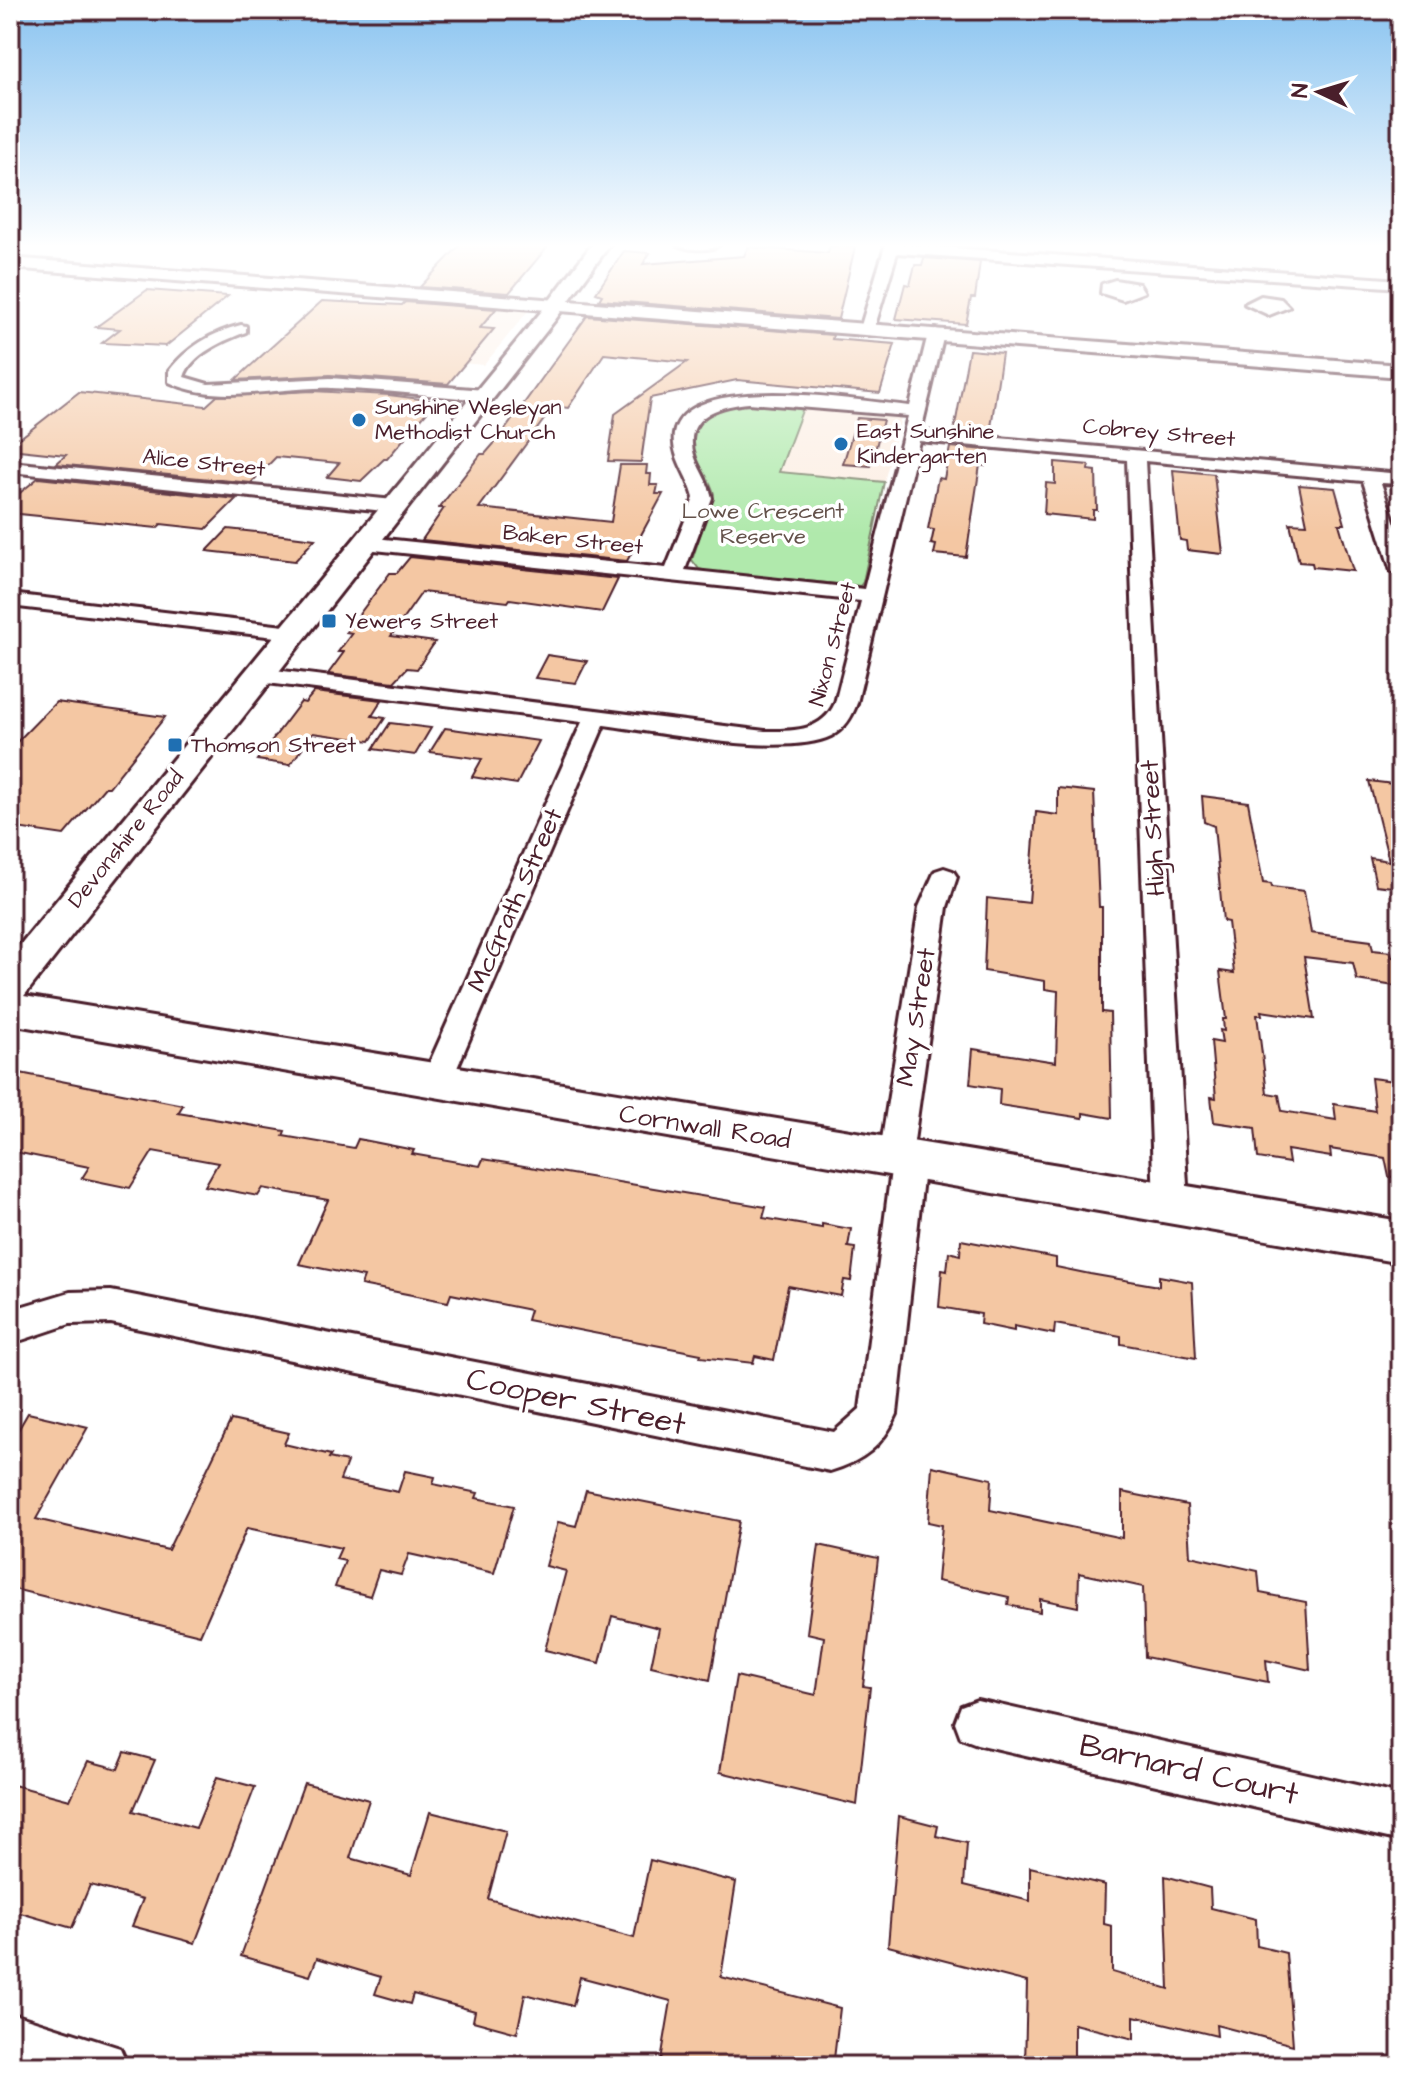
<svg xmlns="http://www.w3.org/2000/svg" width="1411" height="2076" viewBox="0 0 1411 2076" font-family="'Architects Daughter',sans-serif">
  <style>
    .built { fill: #fceee3 }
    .green { fill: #b0e9ac; stroke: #7d846c; stroke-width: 2 }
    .building { fill: #f4c7a3; stroke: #4a1f2b; stroke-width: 2 }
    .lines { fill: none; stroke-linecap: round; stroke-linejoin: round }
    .minor-casing { stroke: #4a1f2b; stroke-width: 6 }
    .tertiary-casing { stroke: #4a1f2b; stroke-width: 6 }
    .secondary-casing { stroke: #4a1f2b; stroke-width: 6 }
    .minor { fill: #fff; fill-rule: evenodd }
    .tertiary { fill: #fff; fill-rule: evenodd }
    .secondary { fill: #fff; fill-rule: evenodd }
    .poi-dot { fill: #1f6fb2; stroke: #fff; stroke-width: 3 }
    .labels { text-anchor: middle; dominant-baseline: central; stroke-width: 7; stroke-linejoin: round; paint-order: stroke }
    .far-poi-label { font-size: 22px; fill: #4a1f2b; stroke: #fff; text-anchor: start }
    .far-street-label { font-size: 22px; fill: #4a1f2b; stroke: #fff }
    .far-park-label { font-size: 22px; fill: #64524b; stroke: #fff }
    .street-label { font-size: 26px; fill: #4a1f2b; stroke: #fff }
    .near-street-label { font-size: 32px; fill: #4a1f2b; stroke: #fff }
  </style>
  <rect width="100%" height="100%" fill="#fff"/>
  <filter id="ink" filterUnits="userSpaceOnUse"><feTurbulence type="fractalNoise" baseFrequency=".0125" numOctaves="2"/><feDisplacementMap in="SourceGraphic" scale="16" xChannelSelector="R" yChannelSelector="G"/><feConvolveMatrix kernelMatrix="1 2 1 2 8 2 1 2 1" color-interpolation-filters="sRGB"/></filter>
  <g filter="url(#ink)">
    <g class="built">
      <polygon points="440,304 528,311 484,365 389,357"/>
      <polygon points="803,408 901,417 884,482 778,472"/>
    </g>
    <path class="green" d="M731 404 803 408 779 472 884 482 863 582 860 586 710 572 699 569 692 560 714 494C711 480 702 471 697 459 683 427 704 411 731 404Z"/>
    <g class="building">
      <polygon points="462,243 521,243 549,245 509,293 420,287"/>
      <polygon points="830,246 855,247 838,319 599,300 602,295 596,293 624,251 650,253 643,264 744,256 748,247 828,253"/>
      <polygon points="924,258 980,262 975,298 971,298 966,324 896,319 905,284 910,285 915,265 922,265"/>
      <polygon points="147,290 228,296 166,346 102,343 120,329 96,327"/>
      <polygon points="322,301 402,305 405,302 496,309 480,328 494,329 448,384 330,375 235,380"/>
      <polygon points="587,316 833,335 832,339 895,344 880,393 737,380 650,398 641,462 608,461 615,414 687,362 604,354 568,408 554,406 479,508 611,522 620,465 647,465 646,474 651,474 650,485 658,485 656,494 663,494 627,561 422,540 444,508 439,508 481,454 485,454 499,438"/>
      <polygon points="969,350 1002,353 990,434 954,431"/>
      <polygon points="312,391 389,395 436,401 387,459 384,459 361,481 327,477 339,463 276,457 251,483 56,464 66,455 10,449 10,446 79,392 206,406 217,396"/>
      <polygon points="857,418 883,420 871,466 843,464"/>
      <polygon points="950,447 987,450 985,466 980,465 966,557 934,554 936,545 931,544 934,530 928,529 938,478 944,479"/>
      <polygon points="1055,462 1089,465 1088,470 1096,471 1097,510 1093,510 1093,519 1044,514 1046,483 1055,484"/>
      <polygon points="1173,470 1214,474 1223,554 1187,550 1186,541 1180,540"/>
      <polygon points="38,478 236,499 206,529 161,524 157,528 10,513 10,501"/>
      <polygon points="1299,485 1335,488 1345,524 1339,524 1353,571 1313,567 1312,563 1299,562 1290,523 1307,524"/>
      <polygon points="228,529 275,534 315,539 295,561 207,551"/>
      <polygon points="410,557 618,579 602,612 510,599 508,602 422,592 391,636 435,642 417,669 407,668 394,682 328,674 344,652 338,652 352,633 346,632 390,573 397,573"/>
      <polygon points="547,655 587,661 576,683 535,678"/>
      <polygon points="314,692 382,700 372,716 385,718 370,741 313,733 290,765 257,760 301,702 305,703"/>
      <polygon points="56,702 165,717 109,787 105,787 64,835 10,827 10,749"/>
      <polygon points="390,723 431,728 415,755 373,749"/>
      <polygon points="445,728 539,741 517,784 472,777 482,759 430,752"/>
      <polygon points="1369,781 1401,785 1401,888 1376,885 1370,858 1389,861"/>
      <polygon points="1058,788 1094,792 1099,907 1102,907 1102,1012 1110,1013 1112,1118 1083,1113 1083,1118 999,1105 1000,1089 970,1084 973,1049 1056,1062 1058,991 1045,989 1045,981 984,971 987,898 1029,903 1036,812 1058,815"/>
      <polygon points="1202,796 1248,802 1263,883 1271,884 1272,887 1304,891 1311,933 1371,941 1373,950 1391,952 1392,957 1398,958 1401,987 1357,980 1353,963 1304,957 1314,1019 1261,1011 1262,1015 1257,1015 1267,1093 1279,1095 1282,1111 1336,1120 1334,1104 1375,1111 1371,1078 1401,1082 1401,1176 1389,1177 1385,1158 1330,1149 1331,1157 1287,1150 1289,1163 1258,1158 1255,1128 1214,1122 1211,1097 1216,1098 1211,1041 1222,1043 1220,1030 1224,1031 1223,1019 1226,1019 1220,971 1234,973 1228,922 1223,921 1214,826 1204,822"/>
      <polygon points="10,1071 183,1105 178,1113 285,1131 283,1136 354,1148 358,1139 414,1150 412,1154 480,1166 483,1159 766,1207 763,1218 822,1228 822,1224 851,1229 848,1247 855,1248 851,1281 844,1280 841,1296 788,1286 774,1360 755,1356 753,1363 700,1357 701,1354 527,1320 530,1310 451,1294 448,1302 361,1285 364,1277 299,1264 328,1200 263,1188 258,1196 205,1186 218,1163 153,1151 130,1188 82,1178 89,1167 10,1151"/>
      <polygon points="961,1240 1056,1258 1056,1267 1090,1274 1159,1286 1159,1276 1192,1282 1196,1358 1121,1344 1121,1336 1055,1324 1054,1334 1014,1326 1014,1331 980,1324 981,1314 939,1307 942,1270 947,1271 949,1252 960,1255"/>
      <polygon points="28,1413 88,1427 36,1519 168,1550 231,1420 289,1433 284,1444 331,1455 329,1458 347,1462 340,1480 398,1492 405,1471 435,1477 433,1484 478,1493 476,1498 514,1506 494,1573 409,1554 401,1575 379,1570 370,1596 335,1587 345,1561 336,1559 341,1548 247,1528 200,1635 10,1588 10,1444"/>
      <polygon points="932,1466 992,1479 990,1510 1122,1538 1122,1492 1187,1505 1190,1556 1258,1571 1260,1593 1306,1602 1310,1670 1266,1660 1268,1682 1145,1657 1143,1587 1079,1573 1078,1607 1040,1599 1040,1612 1008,1605 1009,1597 937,1581 942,1525 928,1522"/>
      <polygon points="586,1490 739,1521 710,1680 651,1666 659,1628 612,1616 600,1663 545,1650 566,1571 546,1566 558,1522 576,1526"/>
      <polygon points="819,1545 878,1558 863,1686 870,1687 857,1805 720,1772 736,1676 816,1695 824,1637 807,1633"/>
      <polygon points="125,1752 155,1760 133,1811 196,1828 217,1777 255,1787 195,1943 132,1926 143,1899 90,1885 72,1928 10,1910 10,1784 70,1800 88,1761 118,1769"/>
      <polygon points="304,1783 369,1800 350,1858 411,1875 430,1812 506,1831 488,1899 634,1938 650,1860 736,1882 721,1977 840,2008 834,2059 824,2056 823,2066 660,2066 671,2001 580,1977 573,2006 525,1994 517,2033 473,2021 475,2011 413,1994 410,2004 375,1994 381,1977 317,1958 310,1976 241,1956"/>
      <polygon points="899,1816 938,1826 936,1836 967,1843 964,1885 1030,1901 1030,1867 1105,1885 1104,1924 1112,1926 1112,1972 1169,1989 1165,1876 1210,1888 1211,1908 1256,1919 1257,1946 1286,1953 1293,2045 1216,2025 1217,2036 1134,2016 1134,2039 1074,2024 1074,2066 1025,2066 1027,1982 888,1946"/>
    </g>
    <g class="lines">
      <g class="minor-casing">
        <g id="minor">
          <path d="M674 243H717L719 245C709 252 684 250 674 243Z"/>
          <polygon points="886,243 1401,280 1401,288 897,253 874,329 867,333 860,329"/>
          <polygon points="1115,280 1139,284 1144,292 1123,300 1101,293 1102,284"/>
          <polygon points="1261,296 1281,299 1289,307 1269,315 1245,304"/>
          <path d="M241 325 246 326V332C225 340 191 354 184 377L208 384 330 378 485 390 493 395 485 400C434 396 383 390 332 388 279 386 219 406 169 382V371C186 348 213 332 241 325Z"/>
          <path d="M936 329 944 334 921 431 1401 474V484L1381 483 1401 541V577L1391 571 1363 481 1145 461 1188 1202 1183 1212 1171 1216 1159 1212 1154 1202 1127 460 919 441 857 703C852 717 845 729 831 736 785 758 657 732 604 725L451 1082 447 1091 436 1094 425 1091 421 1082 582 722 259 682 248 675 259 668 765 731C793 731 822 732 835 703L861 601 365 549 355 543 365 537 666 568 694 498C689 476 671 457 674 434 685 369 863 402 910 406L928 334ZM749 403 908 416 864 589 685 570 712 498C709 483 700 472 695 458 681 418 716 406 749 403Z"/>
          <polygon points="10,462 394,500 403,506 394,512 10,472"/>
          <polygon points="10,594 293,627 304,633 293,639 10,606"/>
          <path d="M944 868 953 871 957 877 947 907 913 1148 921 1150 925 1160 897 1414C883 1446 863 1461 830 1471L111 1323 70 1324 10 1344V1310L70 1292 111 1291 834 1432 860 1409 891 1170 883 1168 879 1158 919 907 935 871Z"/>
          <polygon points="977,1700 1401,1795 1401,1841 977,1744 961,1738 955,1722 961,1706"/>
          <polygon points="10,2013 120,2048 128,2066 10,2065"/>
        </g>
      </g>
      <g class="tertiary-casing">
        <polygon id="tertiary" points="10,258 1401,365 1401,377 10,268"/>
      </g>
      <g class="secondary-casing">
        <polygon id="secondary" points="593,243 611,243 555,320 24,996 1401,1221 1401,1263 10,1024 10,957 541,312"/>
      </g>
      <use href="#minor" class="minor"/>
      <use href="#tertiary" class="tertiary"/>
      <use href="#secondary" class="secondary"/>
    </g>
  </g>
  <linearGradient id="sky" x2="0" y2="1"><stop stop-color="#89c3f0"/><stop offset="0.46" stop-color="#fff"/><stop offset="1" stop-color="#fff" stop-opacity="0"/></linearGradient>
  <rect width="1411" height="534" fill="url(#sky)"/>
  <g class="poi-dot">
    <circle cx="359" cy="420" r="8"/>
    <circle cx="841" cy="444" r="8"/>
    <rect x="321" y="613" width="16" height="16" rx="4"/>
    <rect x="167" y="737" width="16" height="16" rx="4"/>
  </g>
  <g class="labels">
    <g class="far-poi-label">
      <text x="375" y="407">Sunshine Wesleyan<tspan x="375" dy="25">Methodist Church</tspan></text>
      <text x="857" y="431">East Sunshine<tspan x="857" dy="25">Kindergarten</tspan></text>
      <text x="345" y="621">Yewers Street</text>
      <text x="191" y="745">Thomson Street</text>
    </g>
    <g class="far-street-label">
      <text transform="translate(1159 433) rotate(5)">Cobrey Street</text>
      <text transform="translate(204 463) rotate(6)">Alice Street</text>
      <text transform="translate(573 540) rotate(6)">Baker Street</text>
      <text transform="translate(833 644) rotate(-75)">Nixon Street</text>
      <text transform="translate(126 839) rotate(-51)">Devonshire Road</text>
    </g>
    <g class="far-park-label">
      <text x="763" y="511">Lowe Crescent<tspan x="763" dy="25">Reserve</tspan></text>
    </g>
    <g class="street-label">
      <text transform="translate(1153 828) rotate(-93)">High Street</text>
      <text transform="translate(515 900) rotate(-66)">McGrath Street</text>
      <text transform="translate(916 1017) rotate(-81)">May Street</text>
      <text transform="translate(705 1127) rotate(9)">Cornwall Road</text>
    </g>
    <g class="near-street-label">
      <text transform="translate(576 1402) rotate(12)">Cooper Street</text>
      <text transform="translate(1189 1770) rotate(13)">Barnard Court</text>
    </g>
  </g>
  <rect width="1411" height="2076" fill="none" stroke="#fff" stroke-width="40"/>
  <rect x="20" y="20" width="1371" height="2036" fill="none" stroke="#4a1f2b" stroke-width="3" filter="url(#ink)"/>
  <g transform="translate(1319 92) rotate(274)" stroke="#ffffff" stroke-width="6" paint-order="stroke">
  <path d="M0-6L14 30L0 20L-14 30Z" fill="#4a1f2b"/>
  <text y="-12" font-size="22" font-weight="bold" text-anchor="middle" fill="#4a1f2b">N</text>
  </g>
</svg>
